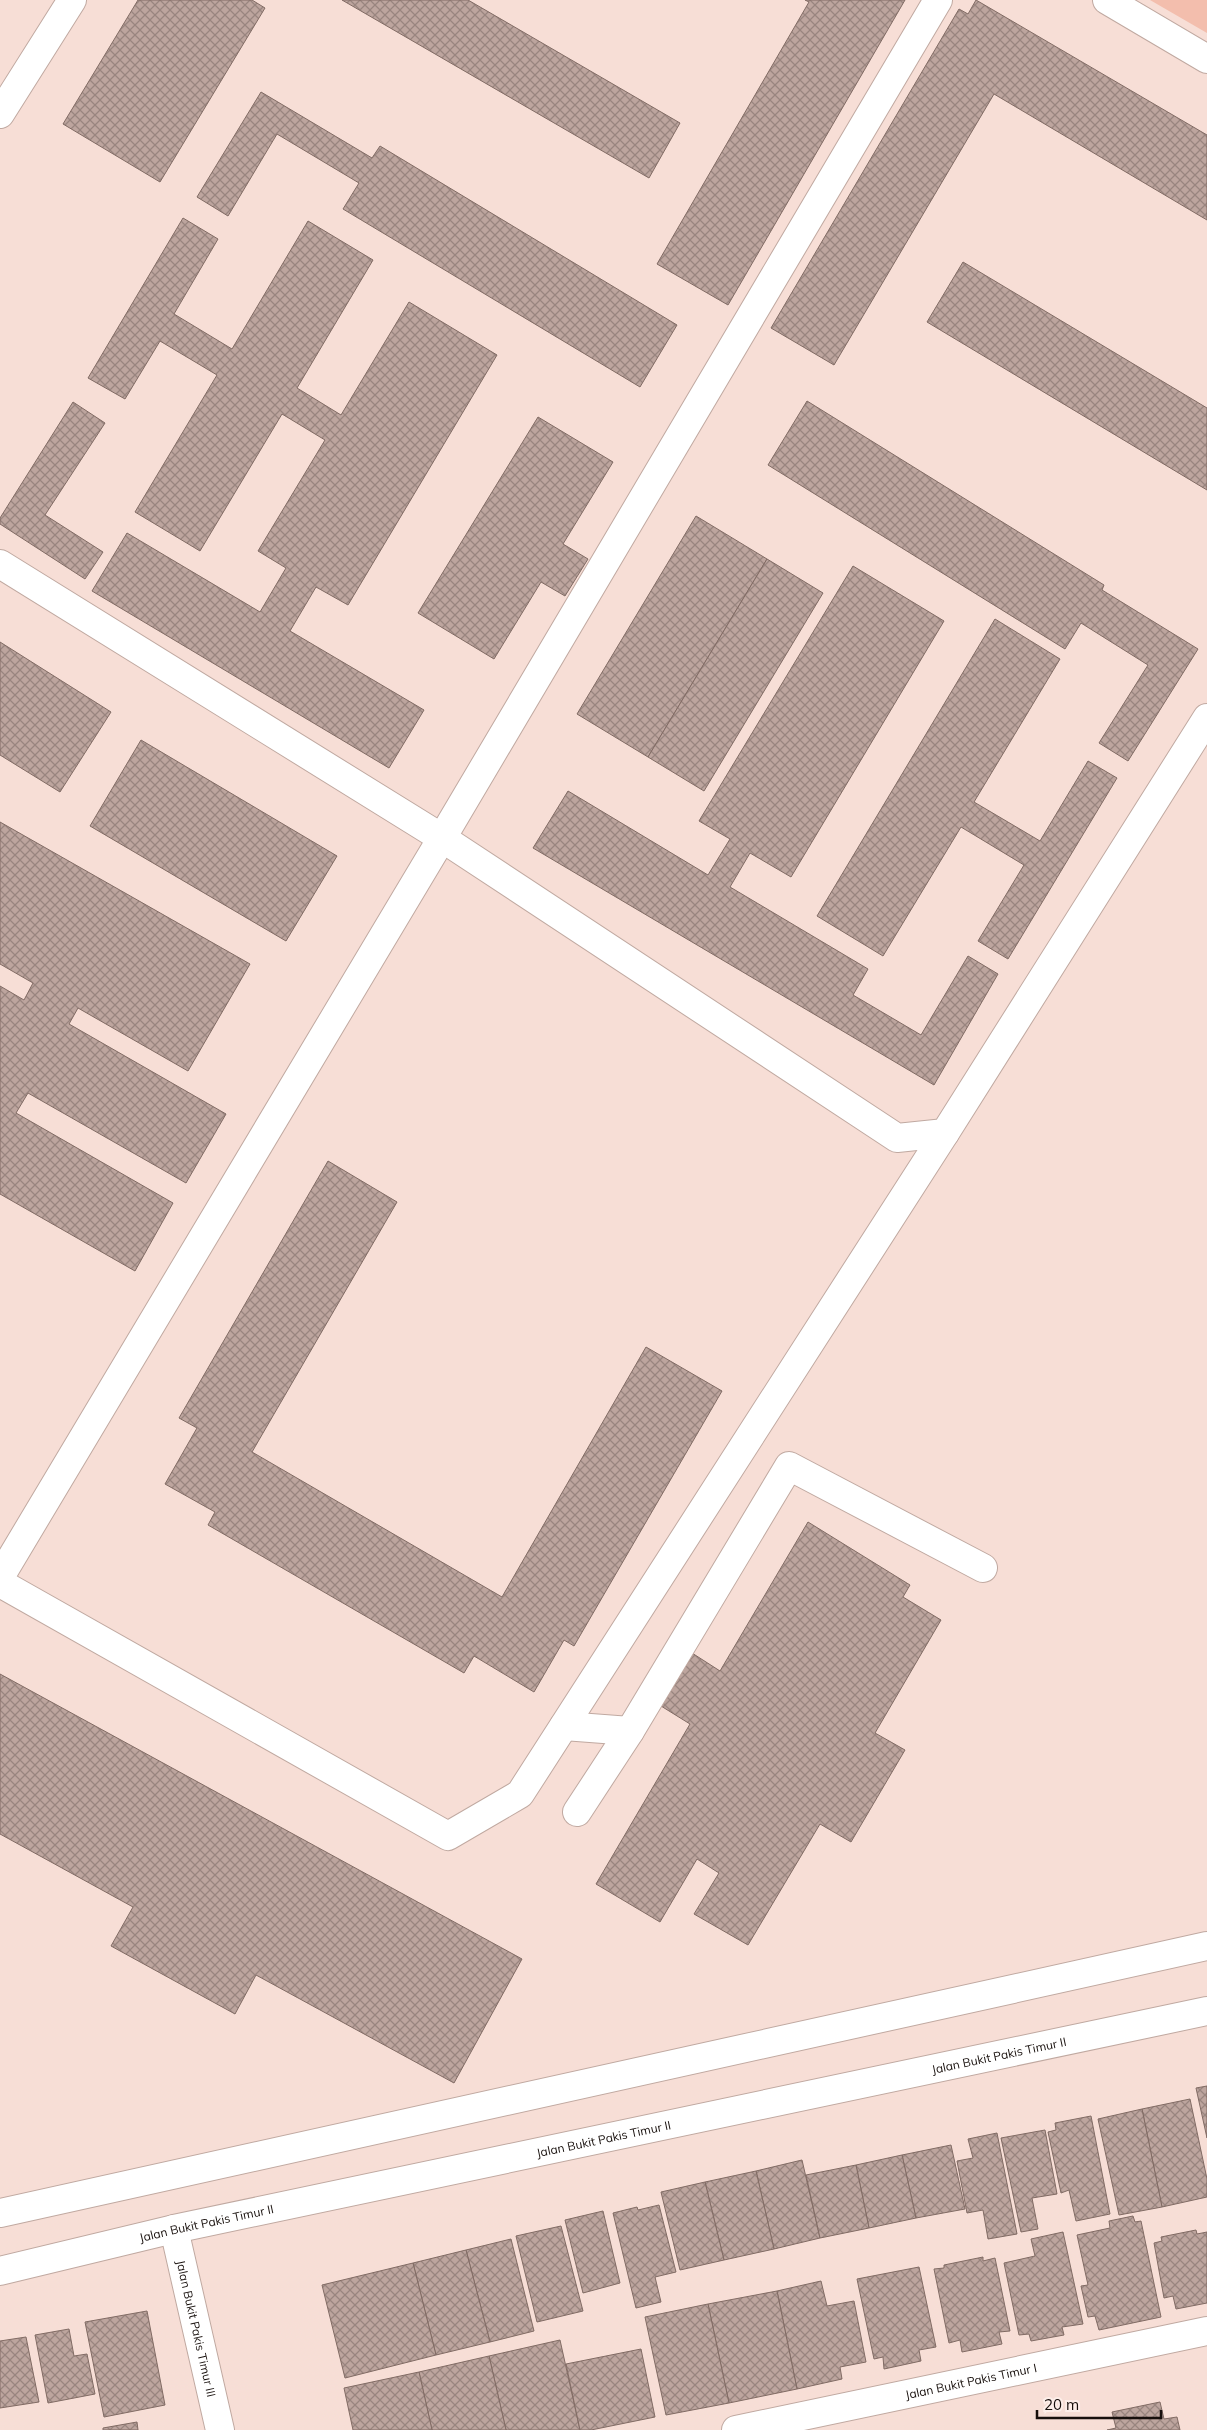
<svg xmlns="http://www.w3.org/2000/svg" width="1207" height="2430" viewBox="0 0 1207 2430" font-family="Mulish,sans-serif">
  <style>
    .pitch { fill: #f3bead }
    .building { fill: url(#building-cross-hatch); stroke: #816b64 }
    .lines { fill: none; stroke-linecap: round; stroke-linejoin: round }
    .minor-casing { stroke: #c0a9a1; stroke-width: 30 }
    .minor { stroke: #fff; stroke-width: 28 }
    .labels { text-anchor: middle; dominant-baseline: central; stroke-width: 4; stroke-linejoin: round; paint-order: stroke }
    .street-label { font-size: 12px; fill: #170f0c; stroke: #fdeee9 }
  </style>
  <defs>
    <pattern id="building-cross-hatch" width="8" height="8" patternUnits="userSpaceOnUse" patternTransform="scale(1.25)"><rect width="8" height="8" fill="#bda59e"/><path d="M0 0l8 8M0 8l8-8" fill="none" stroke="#99857f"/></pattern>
  </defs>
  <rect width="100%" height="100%" fill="#f7ded6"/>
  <polygon class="pitch" points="1150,0 1207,0 1207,33"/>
  <g class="building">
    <polygon points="138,0 252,0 265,8 160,182 63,124"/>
    <polygon points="342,0 468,0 680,123 649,178"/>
    <polygon points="805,0 905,0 728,305 657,264 809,2"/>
    <polygon points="976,0 1207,135 1207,220 994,94 834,365 771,328 959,9 968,14"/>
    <polygon points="261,92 372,158 380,146 677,325 640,387 343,209 359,183 277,134 228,216 197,197"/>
    <polygon points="183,218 218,239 174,314 232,349 308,221 373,260 297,388 341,415 409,302 497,355 348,605 316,587 290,631 424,710 389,768 92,591 127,533 260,612 286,568 258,551 325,440 282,414 200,551 135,512 217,375 160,341 125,399 88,378"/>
    <polygon points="963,262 1207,408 1207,490 927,322"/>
    <polygon points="807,401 1104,585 1102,590 1198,649 1128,761 1099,743 1148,665 1081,623 1065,649 768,465"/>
    <polygon points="73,402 105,423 45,515 103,552 85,579 0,524 0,518"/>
    <polygon points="538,417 613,462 563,544 588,559 565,596 541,582 494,659 418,613"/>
    <polygon points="696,516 767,559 648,757 577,714"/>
    <polygon points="767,559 823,593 704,791 648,757"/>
    <polygon points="853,566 944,621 791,877 750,853 730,887 868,969 853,995 921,1035 968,956 998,974 934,1085 533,848 568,791 708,875 730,839 699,821"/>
    <polygon points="995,619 1060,659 974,802 1040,841 1088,761 1117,778 1008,959 978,941 1024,865 961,827 883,956 817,916"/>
    <polygon points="0,642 111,712 60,792 0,755"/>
    <polygon points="141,740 337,856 286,941 90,826"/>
    <polygon points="0,822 250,964 188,1071 78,1008 69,1024 226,1114 186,1183 28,1093 16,1113 173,1203 135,1271 0,1194 0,986 24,1000 33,983 0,964"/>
    <polygon points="328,1161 397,1202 252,1452 502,1597 646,1347 722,1391 574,1646 564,1640 534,1692 474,1656 464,1673 208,1525 215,1512 165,1484 197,1428 179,1418"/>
    <polygon points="808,1522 910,1585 903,1597 941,1620 875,1733 905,1750 851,1842 820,1824 748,1945 694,1914 719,1873 697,1859 660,1922 596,1884 690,1724 661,1706 692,1653 720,1671"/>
    <polygon points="0,1674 522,1959 454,2083 256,1975 235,2014 111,1946 133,1907 0,1834"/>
    <polygon points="1207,2086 1207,2138 1196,2088"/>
    <polygon points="1190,2099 1207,2179 1207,2197 1162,2207 1142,2109"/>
    <polygon points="1142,2109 1162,2207 1119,2215 1098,2119"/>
    <polygon points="1091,2116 1110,2214 1076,2221 1069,2190 1061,2193 1048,2132 1056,2130 1055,2123"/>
    <polygon points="1045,2130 1057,2194 1032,2198 1038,2229 1021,2232 1001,2138"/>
    <polygon points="997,2133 1017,2234 988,2239 983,2210 967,2213 957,2161 973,2158 968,2139"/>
    <polygon points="951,2145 965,2209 916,2218 902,2155"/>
    <polygon points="902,2155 916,2218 869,2228 856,2165"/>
    <polygon points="802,2160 820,2238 774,2249 756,2171"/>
    <polygon points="856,2165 869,2228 820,2238 806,2175"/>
    <polygon points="756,2171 774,2249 724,2260 705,2182"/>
    <polygon points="705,2182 724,2260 680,2270 661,2192"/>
    <polygon points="659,2205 676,2272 655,2277 661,2302 636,2308 613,2213 637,2207 638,2210"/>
    <polygon points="603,2211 620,2283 583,2293 565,2220"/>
    <polygon points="1133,2216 1135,2222 1141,2221 1161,2317 1099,2330 1095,2316 1088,2317 1081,2286 1088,2285 1077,2235 1110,2228 1109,2221"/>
    <polygon points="561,2226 583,2311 537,2322 516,2236"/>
    <polygon points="1196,2230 1197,2234 1207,2232 1207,2303 1176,2309 1173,2296 1164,2298 1154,2243 1162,2241 1161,2237"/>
    <polygon points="1063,2232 1083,2324 1062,2327 1064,2335 1031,2341 1029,2334 1019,2335 1004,2263 1035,2256 1031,2239"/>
    <polygon points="511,2239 534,2331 490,2342 466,2250"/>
    <polygon points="466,2250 490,2342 436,2355 413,2263"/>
    <polygon points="983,2257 983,2261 995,2258 1010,2331 999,2332 1002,2344 962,2352 960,2340 949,2343 934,2269 944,2268 944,2265"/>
    <polygon points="413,2263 436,2355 345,2378 322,2285"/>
    <polygon points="919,2267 936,2347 919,2350 921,2361 884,2369 883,2357 874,2359 857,2279"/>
    <polygon points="821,2281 827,2306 854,2301 866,2362 840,2367 842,2379 797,2389 777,2291"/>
    <polygon points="777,2291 797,2389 729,2403 708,2304"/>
    <polygon points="708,2304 729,2403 666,2415 645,2317"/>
    <polygon points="147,2311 165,2405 104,2417 85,2322"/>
    <polygon points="69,2329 74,2356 87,2354 95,2394 48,2403 35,2335"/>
    <polygon points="26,2337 39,2402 0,2408 0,2341"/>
    <polygon points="560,2340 580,2430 506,2430 489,2356"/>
    <polygon points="641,2349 655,2417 591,2430 580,2430 566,2364"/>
    <polygon points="489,2356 506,2430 432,2430 419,2372"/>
    <polygon points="419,2372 432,2430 353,2430 344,2388"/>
    <polygon points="1160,2402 1164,2419 1177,2417 1180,2430 1107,2430 1116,2428 1112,2412"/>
    <polygon points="137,2422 138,2430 103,2430 103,2428"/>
  </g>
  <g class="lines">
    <g class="minor-casing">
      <g id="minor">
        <polyline points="1107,0 1207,59"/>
        <polyline points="0,114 72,0"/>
        <polyline points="0,564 442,838 897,1138 945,1133 1207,718"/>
        <polyline points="0,1577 442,838 938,0"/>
        <polyline points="0,1583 448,1836 520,1794 945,1133"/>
        <polyline points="564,1726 630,1731 789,1466 983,1568"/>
        <polyline points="577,1812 630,1731"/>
        <polyline points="0,2213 1207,1946"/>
        <path id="s1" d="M174 2229 220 2430"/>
        <path id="s2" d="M0 2271 174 2229 1207 2011"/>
        <path id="s3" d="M736 2430 1207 2331"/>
      </g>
    </g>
    <use href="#minor" class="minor"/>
  </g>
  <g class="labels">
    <g class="street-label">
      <text stroke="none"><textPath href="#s2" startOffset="1022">Jalan Bukit Pakis Timur II</textPath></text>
      <text stroke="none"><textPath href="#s2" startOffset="618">Jalan Bukit Pakis Timur II</textPath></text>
      <text stroke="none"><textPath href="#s2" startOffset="212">Jalan Bukit Pakis Timur II</textPath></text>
      <text stroke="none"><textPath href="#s1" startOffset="102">Jalan Bukit Pakis Timur III</textPath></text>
      <text stroke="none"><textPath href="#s3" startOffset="240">Jalan Bukit Pakis Timur I</textPath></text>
    </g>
  </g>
  <path d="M1037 2410v8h124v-8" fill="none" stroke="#170f0c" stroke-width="2.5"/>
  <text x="1044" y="2410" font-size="15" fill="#170f0c" stroke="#fdeee9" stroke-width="4" paint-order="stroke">20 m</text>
</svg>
